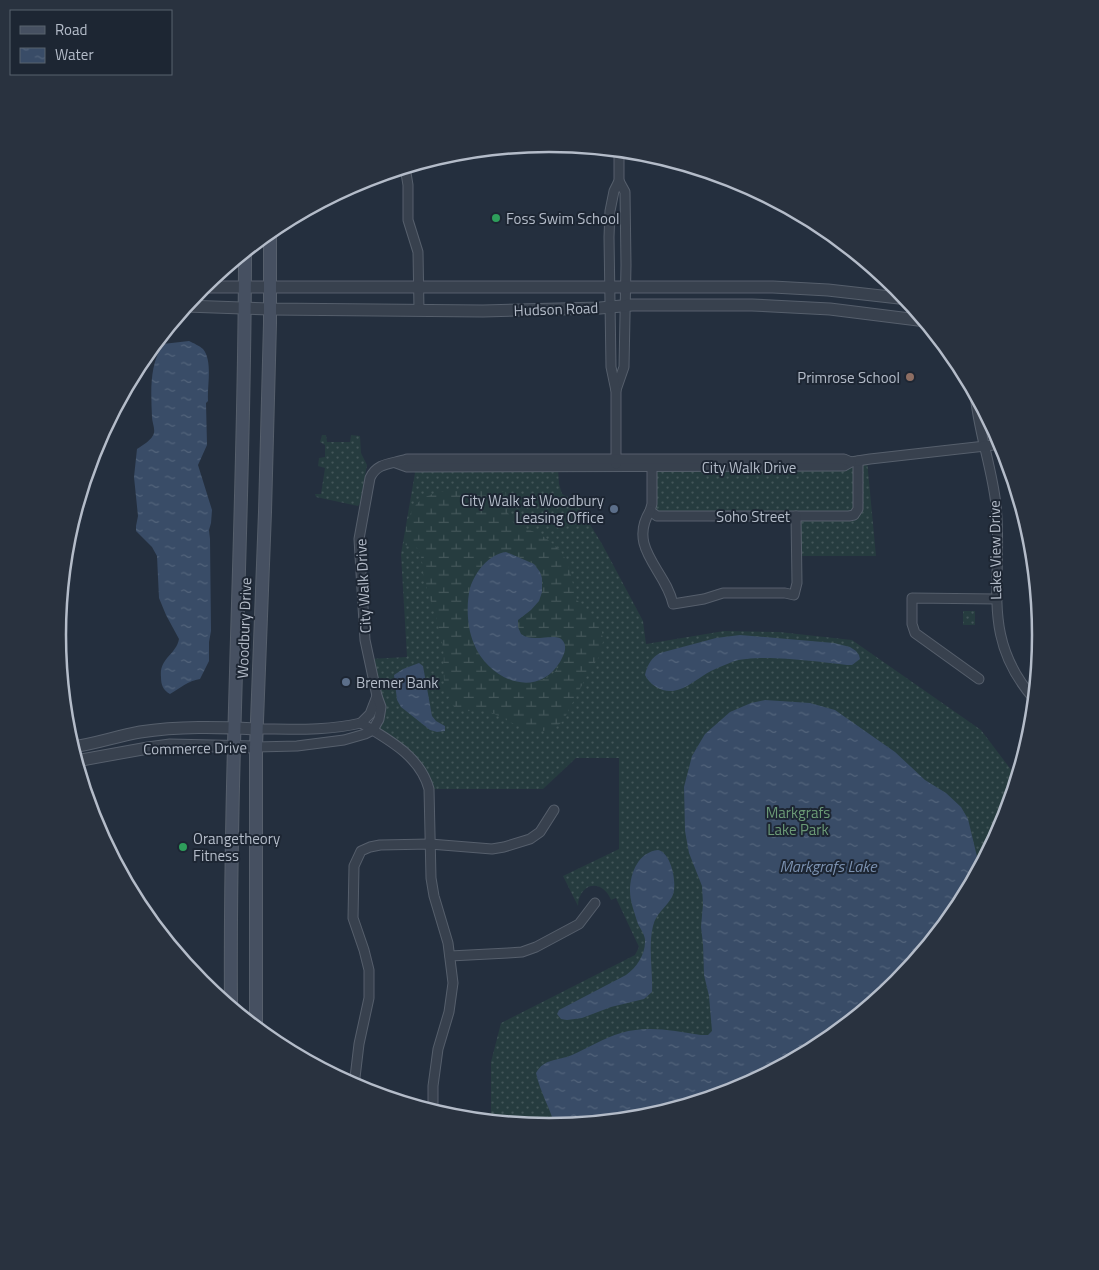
<svg xmlns="http://www.w3.org/2000/svg" width="1099" height="1270" viewBox="0 0 1099 1270" font-family="'Titillium Web',sans-serif">
  <style>
    .grass { fill: url(#grass-dots) }
    .wetland { fill: url(#wetland-marsh); fill-rule: evenodd }
    .water { fill: url(#water-ripples) }
    .lines { fill: none; stroke-linecap: round; stroke-linejoin: round }
    .minor-casing { stroke: #565f6c; stroke-width: 11 }
    .tertiary-casing { stroke: #565f6c; stroke-width: 13 }
    .secondary-casing { stroke: #565f6c; stroke-width: 14 }
    .minor { stroke: #38414e; stroke-width: 9 }
    .tertiary { stroke: #38414e; stroke-width: 11 }
    .secondary { stroke: #465061; stroke-width: 12 }
    .leisure-dot { fill: #2e9e5b; stroke: #1d2633; stroke-width: 2 }
    .education-dot { fill: #8d6e63; stroke: #1d2633; stroke-width: 2 }
    .service-dot { fill: #5c6f8a; stroke: #1d2633; stroke-width: 2 }
    .labels { text-anchor: middle; dominant-baseline: central; stroke-width: 4; stroke-linejoin: round; paint-order: stroke }
    .poi-label { font-size: 15px; fill: #b4bcc9; stroke: #1d2633; text-anchor: start }
    .street-label { font-size: 15px; fill: #b4bcc9; stroke: #1d2633 }
    .park-label { font-size: 15px; fill: #6b9a76; stroke: #1d2633 }
    .water-label { font-size: 16px; font-style: italic; fill: #7c92b1; stroke: #1d2633 }
    .rim { fill: none; stroke: #b4bcc9; stroke-width: 2.5 }
  </style>
  <defs>
    <pattern id="grass-dots" width="8" height="8" patternUnits="userSpaceOnUse" patternTransform="scale(1.25)"><rect width="8" height="8" fill="#263c3f"/><path d="M2 2h.1M6 6h.1" fill="none" stroke="#435659" stroke-width="1.8" stroke-linecap="round"/></pattern>
    <pattern id="wetland-marsh" width="20" height="14" patternUnits="userSpaceOnUse" patternTransform="scale(1.25)"><rect width="20" height="14" fill="#263c3f"/><path d="M1 5h8M5 5V1M11 12h8M15 12V8" fill="none" stroke="#435659"/></pattern>
    <pattern id="water-ripples" width="26" height="14" patternUnits="userSpaceOnUse" patternTransform="scale(1.25)"><rect width="26" height="14" fill="#394c67"/><path d="M2 4q2-2 4 0t4 0M15 11q2-2 4 0t4 0" fill="none" stroke="#53647b"/></pattern>
  </defs>
  <rect width="100%" height="100%" fill="#242f3e"/>
  <g class="grass">
    <polygon points="322,435 326,435 327,442 350,442 351,435 360,436 361,453 367,465 360,503 358,506 316,497 315,494 321,494 325,468 318,466 319,458 325,457 325,445 320,442"/>
    <polygon points="867,460 876,556 797,556 796,517 661,516 651,509 652,467"/>
    <path d="M416 467 558 468 559 484 562 494 568 497 571 502 575 500 602 544 643 621 646 644 724 631 779 632 852 640 981 730 1015 775 1017 781 1004 824 958 909 897 983 823 1044 738 1090 645 1118 549 1127 491 1121V1062L501 1023 635 955 639 947 616 898 611 900C602 878 579 883 578 906L563 876 619 849V758H576L543 789H429L424 775 373 730 379 719 369 659 407 657 401 554Z"/>
    <rect x="963" y="611" width="12" height="14"/>
  </g>
  <path class="wetland" d="M480 490 506 492 508 513 513 522 546 538 560 550 568 564 577 600 591 615 602 632 603 642 599 657 590 670 563 721C540 744 513 722 490 712 473 705 457 723 446 693 442 679 445 662 443 648 440 621 427 597 423 571 422 562 422 552 415 546L404 545C406 534 406 520 412 511 424 487 458 490 480 490ZM506 552 534 564 543 583 542 595 518 620C516 644 537 639 553 637L566 649C558 680 538 687 510 677 499 673 490 668 482 658 473 646 469 631 468 615 468 602 469 589 475 578 481 565 492 555 506 552Z"/>
  <g class="water">
    <path d="M189 341C193 343 200 346 203 349 213 361 207 386 208 401L206 403 207 445 198 465 212 510 211 523 209 530 210 539 211 631 209 642V661L200 679C188 681 180 688 170 694 163 690 161 685 161 677 159 658 176 655 179 639L166 615 159 598 157 556 152 547 136 531V526L138 516 134 477 137 449C143 445 152 440 154 433 155 428 152 422 152 417 151 392 149 366 163 344Z"/>
    <path d="M506 552 534 564 540 572 542 578V592L539 601 531 610 518 620V627L521 634C534 644 557 631 563 641 568 648 563 656 560 662 536 701 488 679 474 644 467 628 466 605 470 588 475 572 489 554 506 552Z"/>
    <path d="M740 635 834 643 850 647 856 651 859 655 860 659 852 665H847C819 662 757 653 732 662 725 665 717 668 711 671 699 677 687 689 673 691 661 692 650 685 645 675 647 665 652 657 660 653L716 638Z"/>
    <polygon points="419,663 423,666 432,716 436,721 445,726 445,731 437,732 430,730 401,707 397,700 394,675 403,669"/>
    <path d="M765 700 810 703 835 710 895 752 925 780 946 793 961 807 968 819 980 869 958 909 897 983 823 1044 738 1090 645 1118 555 1126C550 1108 540 1092 536 1073 544 1058 558 1061 572 1055 588 1048 604 1038 621 1033 648 1025 674 1031 701 1035H708L712 1031 709 996 704 975 703 944 701 927 703 904 702 886 689 853 685 831 684 787 692 756 705 734 730 712 751 703Z"/>
    <path d="M658 850C672 853 678 886 672 897 666 908 656 913 653 926 648 947 653 971 652 992L644 999 611 1007 582 1018 567 1020 561 1019 557 1014 559 1010 626 975C636 968 645 955 645 942 646 935 639 928 637 921 634 911 630 901 630 891 630 872 639 852 658 850Z"/>
  </g>
  <g class="lines">
    <g class="minor-casing">
      <g id="minor">
        <polyline points="405,167 408,185 408,220 418,252 419,310"/>
        <polyline points="616,390 624,367 626,265 625,192 619,181"/>
        <path d="M975 393C978 431 992 467 996 505 1004 581 978 636 1035 700"/>
        <polyline points="652,462 652,504 650,511 657,516 849,516 854,515 858,509 858,461"/>
        <polyline points="396,463 407,467 844,466 851,462 870,459 1003,444"/>
        <polyline points="616,464 616,391 611,367 609,237 610,211 614,191 619,181 619,150"/>
        <path d="M650 511C627 548 666 570 673 604L704 599 723 593H785L794 595 797 583 796 516"/>
        <polyline points="979,679 915,633 912,624 912,598 997,599"/>
        <polyline points="361,723 370,714 377,696"/>
        <path d="M257 729C292 729 327 731 361 723 389 740 420 756 429 789L431 878 434 896 448 943 453 983 449 1012 438 1049 433 1086V1111"/>
        <path d="M256 747 297 746 344 740 365 734 373 730 379 719 381 707 377 696 365 640 359 539 370 478C377 462 393 464 407 459H844L851 462"/>
        <polyline points="450,956 508,953 522,952 536,947 579,924 595,903"/>
        <polyline points="354,1086 359,1044 369,998 369,970 364,950 353,918 354,866 361,851 370,847 380,845 430,844 492,849 504,847 530,839 540,832 554,810"/>
      </g>
    </g>
    <g class="tertiary-casing">
      <g id="tertiary">
        <polyline points="202,287 773,287 828,290 908,299"/>
        <polyline points="186,306 270,309 483,311 600,308 632,305 752,305 830,309 926,321"/>
        <path d="M72 747C95 744 117 736 140 732 179 726 218 727 257 729"/>
        <polyline points="76,761 148,748 170,745 256,747"/>
      </g>
    </g>
    <g class="secondary-casing">
      <g id="secondary">
        <path d="M231 1007C229 755 245 503 245 251"/>
        <polyline points="256,1027 256,747 265,512 270,323 270,231"/>
      </g>
    </g>
    <use href="#minor" class="minor"/>
    <use href="#tertiary" class="tertiary"/>
    <use href="#secondary" class="secondary"/>
  </g>
  <g class="leisure-dot">
    <circle cx="496" cy="218" r="5"/>
    <circle cx="183" cy="847" r="5"/>
  </g>
  <circle class="education-dot" cx="910" cy="377" r="5"/>
  <g class="service-dot">
    <circle cx="614" cy="509" r="5"/>
    <circle cx="346" cy="682" r="5"/>
  </g>
  <g class="labels">
    <g class="poi-label">
      <text x="506" y="218">Foss Swim School</text>
      <text x="900" y="377" text-anchor="end">Primrose School</text>
      <text x="604" y="500" text-anchor="end">City Walk at Woodbury<tspan x="604" dy="17">Leasing Office</tspan></text>
      <text x="356" y="682">Bremer Bank</text>
      <text x="193" y="838">Orangetheory<tspan x="193" dy="17">Fitness</tspan></text>
    </g>
    <g class="street-label">
      <text transform="translate(556 309) rotate(-2)">Hudson Road</text>
      <text x="749" y="467">City Walk Drive</text>
      <text x="753" y="516">Soho Street</text>
      <text transform="translate(995 550) rotate(-91)">Lake View Drive</text>
      <text transform="translate(363 586) rotate(-93)">City Walk Drive</text>
      <text transform="translate(244 628) rotate(-88)">Woodbury Drive</text>
      <text transform="translate(195 748) rotate(-1)">Commerce Drive</text>
    </g>
    <g class="park-label">
      <text x="798" y="812">Markgrafs<tspan x="798" dy="17">Lake Park</tspan></text>
    </g>
    <g class="water-label">
      <text x="828" y="866">Markgrafs Lake</text>
    </g>
  </g>
  <path d="M0 0H1099V1270H0ZM66 635a483 483 0 1 1 966 0a483 483 0 1 1-966 0Z" fill="#29323f" fill-rule="evenodd"/>
  <path class="rim" d="M66 635a483 483 0 1 1 966 0a483 483 0 1 1-966 0Z"/>
  <rect x="10" y="10" width="162" height="65" fill="#1d2633" stroke="#59626f"/>
  <rect x="20" y="26" width="25" height="8" fill="#465061" stroke="#59626f"/>
  <text x="55" y="35" font-size="15" fill="#b4bcc9">Road</text>
  <rect x="20" y="48" width="25" height="15" fill="url(#water-ripples)" stroke="#59626f"/>
  <text x="55" y="60" font-size="15" fill="#b4bcc9">Water</text>
</svg>
